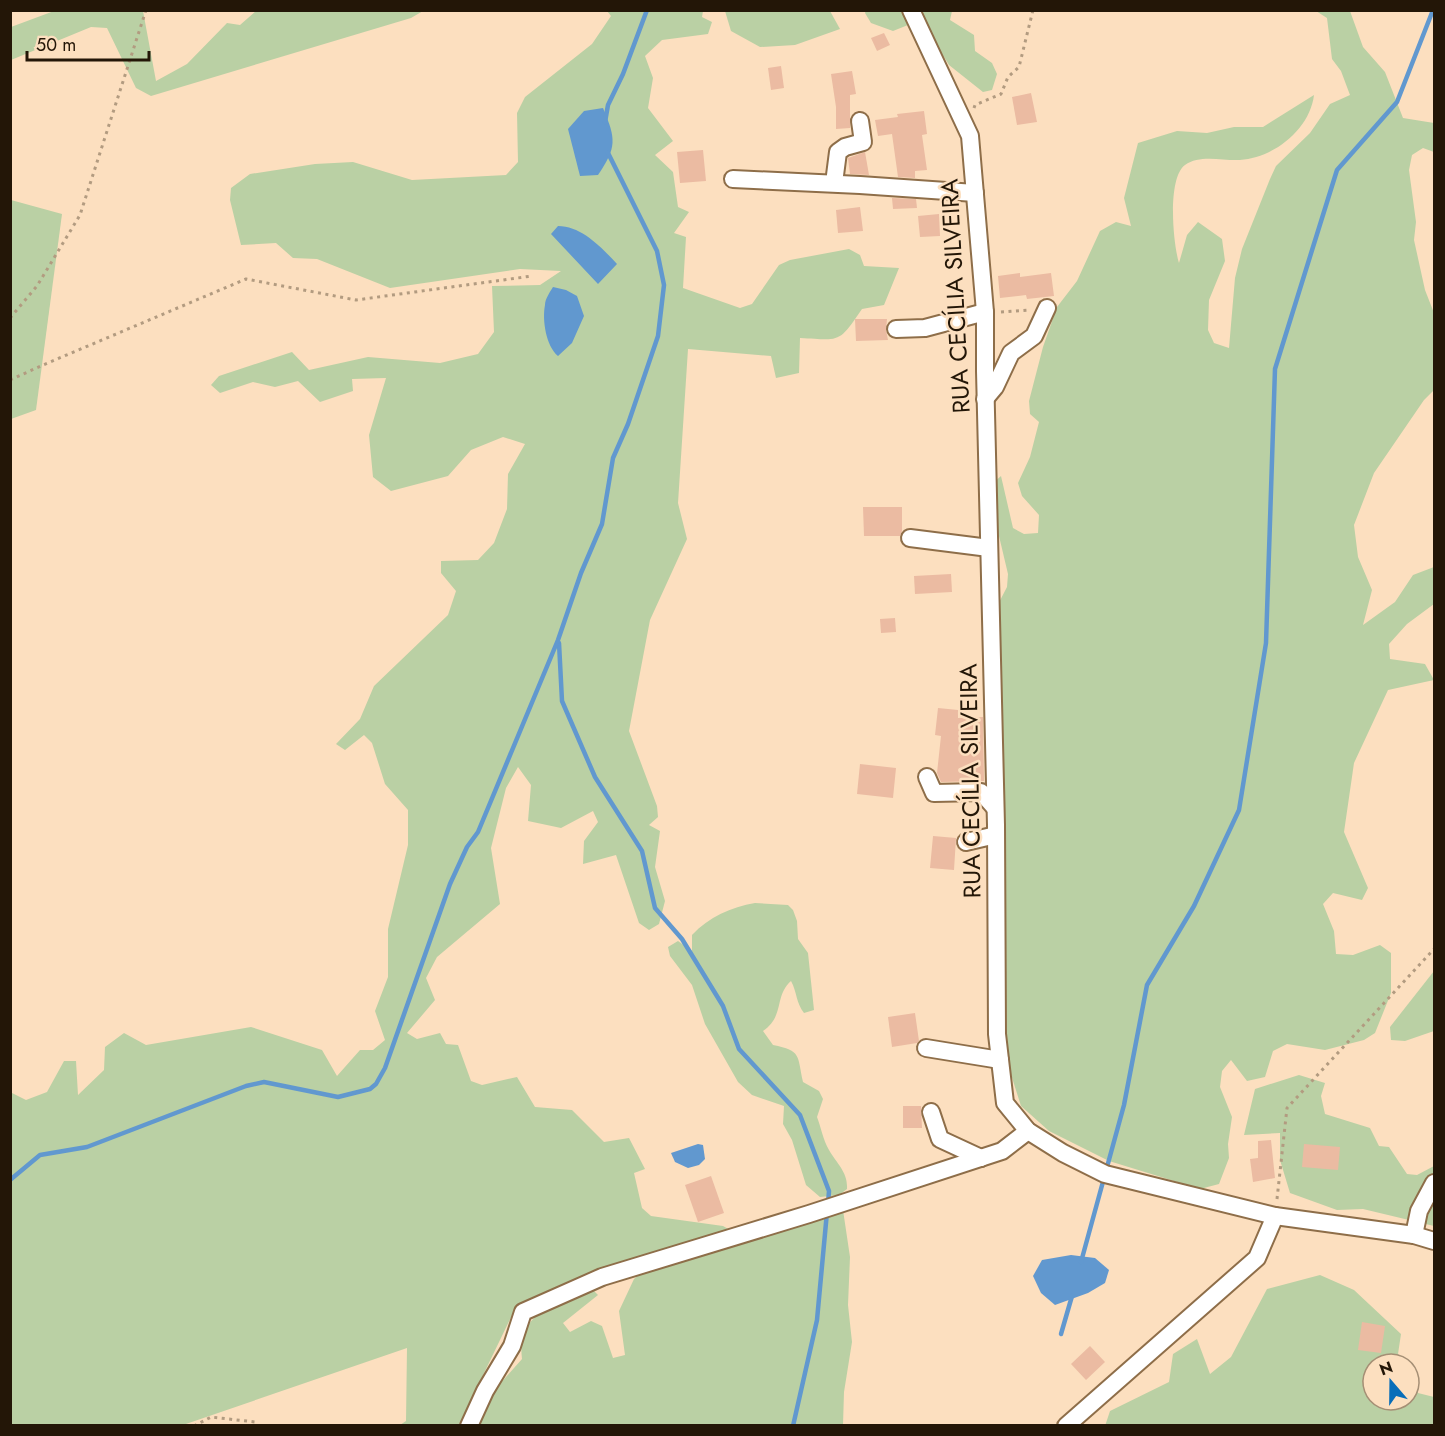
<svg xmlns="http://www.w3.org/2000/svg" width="1445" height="1436" viewBox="0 0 1445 1436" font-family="Jost,sans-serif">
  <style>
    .green { fill: #bad0a4 }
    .water { fill: #6198cf }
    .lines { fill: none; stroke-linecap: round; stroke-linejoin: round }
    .stream { stroke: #6198cf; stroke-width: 4.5 }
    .building { fill: #ebbba2 }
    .minor-casing { stroke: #8e6e49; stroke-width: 20 }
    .path { stroke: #b29b80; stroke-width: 3; stroke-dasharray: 3 4.5; stroke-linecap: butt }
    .minor { stroke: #fff; stroke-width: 16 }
    .labels { text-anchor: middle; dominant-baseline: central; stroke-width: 5; stroke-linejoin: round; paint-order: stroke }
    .street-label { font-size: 24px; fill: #231607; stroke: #fcdfbf }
  </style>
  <rect width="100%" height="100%" fill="#fcdfbf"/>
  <g class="green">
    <polygon points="866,10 901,11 908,25 893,31 871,23 865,13"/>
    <polygon points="54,11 143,11 156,81 187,64 227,23 240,25 256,11 423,11 411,18 151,96 136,88 107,28 91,27 11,60 11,27"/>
    <path d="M607 11H703L702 17 712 22 708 34 662 40 645 56 653 78 648 108 673 141 655 155 673 172 678 207 689 212 674 233 686 237 683 288 740 308 752 304 779 265 790 260 849 249 860 255 864 266 899 268 884 305 862 309C838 344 841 340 800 338L799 373 776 378 771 356 688 349 678 503 687 539 650 620 629 731 657 806 658 817 649 825 660 831 655 867 665 901 659 924 649 930 639 923 616 855 583 864 584 841 598 822 593 811 561 828 528 821 531 785 518 767 506 788 491 848 500 904 437 957 426 978 435 1000 407 1033 417 1039 440 1033 446 1044 458 1045 471 1081 482 1085 517 1077 535 1107 572 1110 604 1142 629 1138 645 1169 634 1173 642 1208 651 1216 723 1226 732 1231 566 1285 514 1311 459 1425H400L406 1421 407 1348 183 1425H11L10 1092 26 1100 47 1092 64 1061H76L78 1095 104 1070 105 1047 124 1033 146 1045 251 1027 322 1050 337 1076 360 1050H373L385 1040 375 1011 388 977V929L408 845V810L385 784 372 743 364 735 345 750 336 744 360 719 374 686 448 615 456 591 441 573V561L478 560 494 543 507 509 508 474 525 444 503 437 471 450 448 476 391 491 373 477 369 435 386 378 352 379 353 391 320 402 298 381 275 387 253 382 220 393 211 385 219 376 292 352 309 370 368 357 440 363 478 354 494 332 492 286 540 285 561 271 520 269 390 288 317 259 293 258 276 243 241 245 230 200 231 188 250 174 315 164 353 162 412 180 506 175 518 162 517 113 525 97 592 44 611 16Z"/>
    <polygon points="725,11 830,11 840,29 795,45 760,47 731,31"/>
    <polygon points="916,11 952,11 950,20 974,35 975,51 992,63 997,74 992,90 983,92 949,65"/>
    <path d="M1316 11H1350L1363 47 1385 72 1403 118 1434 123V152L1423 148 1412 155 1409 170 1416 222 1414 240 1425 290 1434 313V390L1424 400 1374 473 1354 525 1358 557 1372 590 1363 625 1395 602 1413 575 1434 567V604L1407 624 1389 644 1390 659 1425 664 1434 680 1388 690 1354 763 1344 832 1368 888 1362 900 1333 893 1323 904 1334 931 1336 954 1353 955 1380 945 1391 953V993L1375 1033 1364 1040 1325 1050 1287 1044 1273 1051 1265 1077 1247 1081 1231 1060 1222 1071 1220 1087 1232 1117 1228 1144 1229 1158 1219 1184 1200 1189 1109 1161 1049 1131 1021 1106 1008 1065 993 614 1007 587 1008 574 990 498 991 485 1001 476 1013 528 1024 534 1038 533 1039 515 1022 496 1018 483 1030 457 1039 422 1030 414 1029 401 1043 347 1057 307 1077 281 1100 231 1116 222 1131 226 1124 198 1138 143 1177 131 1207 133 1234 127H1263L1314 95C1310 129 1274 158 1240 160 1223 161 1200 154 1185 165 1167 178 1173 244 1179 263L1187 235 1198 222 1222 239 1225 261 1209 300 1208 330 1214 343 1229 348 1235 278 1242 249 1270 179 1276 166 1310 133 1330 104 1350 95 1341 71 1332 59 1327 18Z"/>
    <polygon points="11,200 62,214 36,410 11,419"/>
    <path d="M755 903 788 905 793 910 797 921 798 939 808 953 814 1010 804 1013C796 1003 797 992 791 981 774 996 785 1016 763 1031L773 1045C802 1051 797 1055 803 1082L819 1091 823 1099 817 1117C821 1127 823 1140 829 1150 837 1164 848 1172 847 1189L839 1195 820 1197 806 1185 792 1140 783 1124 784 1106 752 1095 738 1082 705 1024 692 985 670 956 668 947 678 941 692 951V935C709 917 731 907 755 903Z"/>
    <polygon points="1434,971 1434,1031 1405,1041 1391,1040 1390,1027"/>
    <polygon points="1299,1075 1325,1083 1321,1096 1325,1114 1370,1128 1379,1146 1389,1147 1407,1174 1417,1175 1434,1166 1434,1226 1363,1209 1337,1210 1290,1193 1280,1160 1280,1133 1244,1135 1255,1089"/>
    <path d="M843 1210 850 1257 848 1305 852 1342 844 1392 843 1425 473 1426 481 1405 522 1359C516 1313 556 1303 590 1287L598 1295 563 1323 570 1332 591 1321 602 1326 613 1358 625 1355 619 1311 634 1279 643 1271Z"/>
    <polygon points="1320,1275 1354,1290 1401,1334 1398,1354 1409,1364 1373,1364 1373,1400 1409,1400 1409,1364 1416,1371 1418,1393 1434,1397 1434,1425 1105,1426 1110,1411 1169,1382 1173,1354 1197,1339 1210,1374 1231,1357 1267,1289"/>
  </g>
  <g class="water">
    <path d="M603 108C616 139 617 147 598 175L580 176 568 129 584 111Z"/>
    <path d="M558 226C582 226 602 248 617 264L598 284 551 234Z"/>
    <path d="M553 287 566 290 577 296 584 316 572 343 558 356C546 346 542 320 545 305 545 299 550 292 553 287Z"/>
    <polygon points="698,1144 703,1145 705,1159 699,1165 688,1168 675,1162 671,1153"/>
    <polygon points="1071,1255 1095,1258 1109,1270 1105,1283 1088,1293 1055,1305 1041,1293 1033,1276 1042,1260"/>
  </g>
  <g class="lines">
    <g class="stream">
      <polyline points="605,122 608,105 623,74 647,10"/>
      <polyline points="559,643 562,701 595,777 642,851 655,908 682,939 723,1006 739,1049 800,1115 829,1191 828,1204"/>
      <polyline points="10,1180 40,1155 87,1147 246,1086 264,1082 338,1097 370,1089 376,1084 385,1068 450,884 467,847 478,832 558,640 581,573 602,524 613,458 628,424 658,336 664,285 657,251 608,153"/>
      <polyline points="1081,1262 1124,1105 1147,985 1194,906 1239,810 1266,643 1275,369 1337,170 1397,102 1433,10"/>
      <polyline points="1061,1334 1072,1296"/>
      <polyline points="793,1426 817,1320 827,1212"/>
    </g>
  </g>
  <g class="building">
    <polygon points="884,33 890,45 877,51 871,38"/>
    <polygon points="781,66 784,88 771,90 768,68"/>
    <polygon points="852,71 856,94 850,95 850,128 836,129 836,107 831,74"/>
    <polygon points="1031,93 1037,122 1017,125 1012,97"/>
    <polygon points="924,111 927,134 922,135 927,170 915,171 915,178 898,177 892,134 878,136 875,120 898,117 897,114"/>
    <polygon points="703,150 706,181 680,183 677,152"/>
    <polygon points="865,152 869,175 850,174 848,158"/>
    <polygon points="892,198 916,199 917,208 893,209"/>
    <polygon points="860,207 863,231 838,233 836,210"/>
    <polygon points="939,214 940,236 920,237 918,216"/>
    <polygon points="1020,273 1020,277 1051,273 1054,296 1027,299 1026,295 1000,298 998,276"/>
    <polygon points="855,319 887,319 886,330 888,340 856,341"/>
    <polygon points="863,507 902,507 902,531 900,536 864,536"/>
    <polygon points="951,574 952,592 915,594 914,576"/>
    <polygon points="895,618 896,632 881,633 880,619"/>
    <polygon points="938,708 958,710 958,718 983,717 984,781 941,782 937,773 941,736 935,735"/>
    <polygon points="860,764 896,768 893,798 857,794"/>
    <polygon points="933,836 956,838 954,870 930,868"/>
    <polygon points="915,1013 919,1041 917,1043 892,1047 888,1017"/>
    <polygon points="903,1106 921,1106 922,1128 903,1128"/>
    <polygon points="1271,1140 1275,1178 1253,1182 1250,1159 1258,1158 1258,1141"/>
    <polygon points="1304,1144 1340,1147 1338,1170 1302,1167"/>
    <polygon points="711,1176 724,1213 698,1222 685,1185"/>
    <polygon points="1362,1322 1385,1326 1381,1353 1358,1350"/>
    <polygon points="1090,1346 1105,1362 1086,1380 1071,1364"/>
  </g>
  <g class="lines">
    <g class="minor-casing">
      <g id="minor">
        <polyline points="911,10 970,136 985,312 985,371 996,825 997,1034 1005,1103 1028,1131 1063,1153 1105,1174 1275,1216 1414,1235 1434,1241"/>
        <polyline points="733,179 860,185 975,193"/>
        <polyline points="834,183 838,152 845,147 863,142 860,121"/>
        <polyline points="896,329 925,328 985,312"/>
        <polyline points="985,399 995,387 1011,353 1034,336 1047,308"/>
        <polyline points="910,538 989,548"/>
        <polyline points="927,777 934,793 981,792 995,808"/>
        <polyline points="966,842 996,835"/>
        <polyline points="926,1048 1000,1060"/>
        <polyline points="931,1112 940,1139 981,1158"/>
        <polyline points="1414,1235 1419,1211 1434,1183"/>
        <polyline points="469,1426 485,1391 512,1346 523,1312 602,1277 809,1214 1002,1151 1028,1131"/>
        <polyline points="1066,1426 1257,1258 1275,1216"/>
      </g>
    </g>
    <g class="path">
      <polyline points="974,108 975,105 1001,94 1008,77 1019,67 1033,10"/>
      <polyline points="1001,312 1030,310"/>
      <polyline points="10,318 37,286 80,215 146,10"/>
      <polyline points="10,380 43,365 246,279 356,300 532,276"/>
      <polyline points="1277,1199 1287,1108 1434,949"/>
      <polyline points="194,1426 211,1417 255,1422 258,1426"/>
    </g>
    <use href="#minor" class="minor"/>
  </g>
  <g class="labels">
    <g class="street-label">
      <text transform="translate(955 296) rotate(-93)">RUA CECÍLIA SILVEIRA</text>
      <text transform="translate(970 781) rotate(-91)">RUA CECÍLIA SILVEIRA</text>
    </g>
  </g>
  <rect width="1445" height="1436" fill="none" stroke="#231607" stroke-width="24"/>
  <g transform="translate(1391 1382) rotate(340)"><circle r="28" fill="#fcdfbf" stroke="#a58f75" stroke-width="1.5"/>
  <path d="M0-4.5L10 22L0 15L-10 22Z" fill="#076db9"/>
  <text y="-9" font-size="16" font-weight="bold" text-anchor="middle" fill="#231607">N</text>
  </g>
  <path d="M27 51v9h122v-9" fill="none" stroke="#231607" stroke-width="3"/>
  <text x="36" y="51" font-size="18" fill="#231607" stroke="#fcdfbf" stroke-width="4.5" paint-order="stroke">50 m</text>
</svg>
